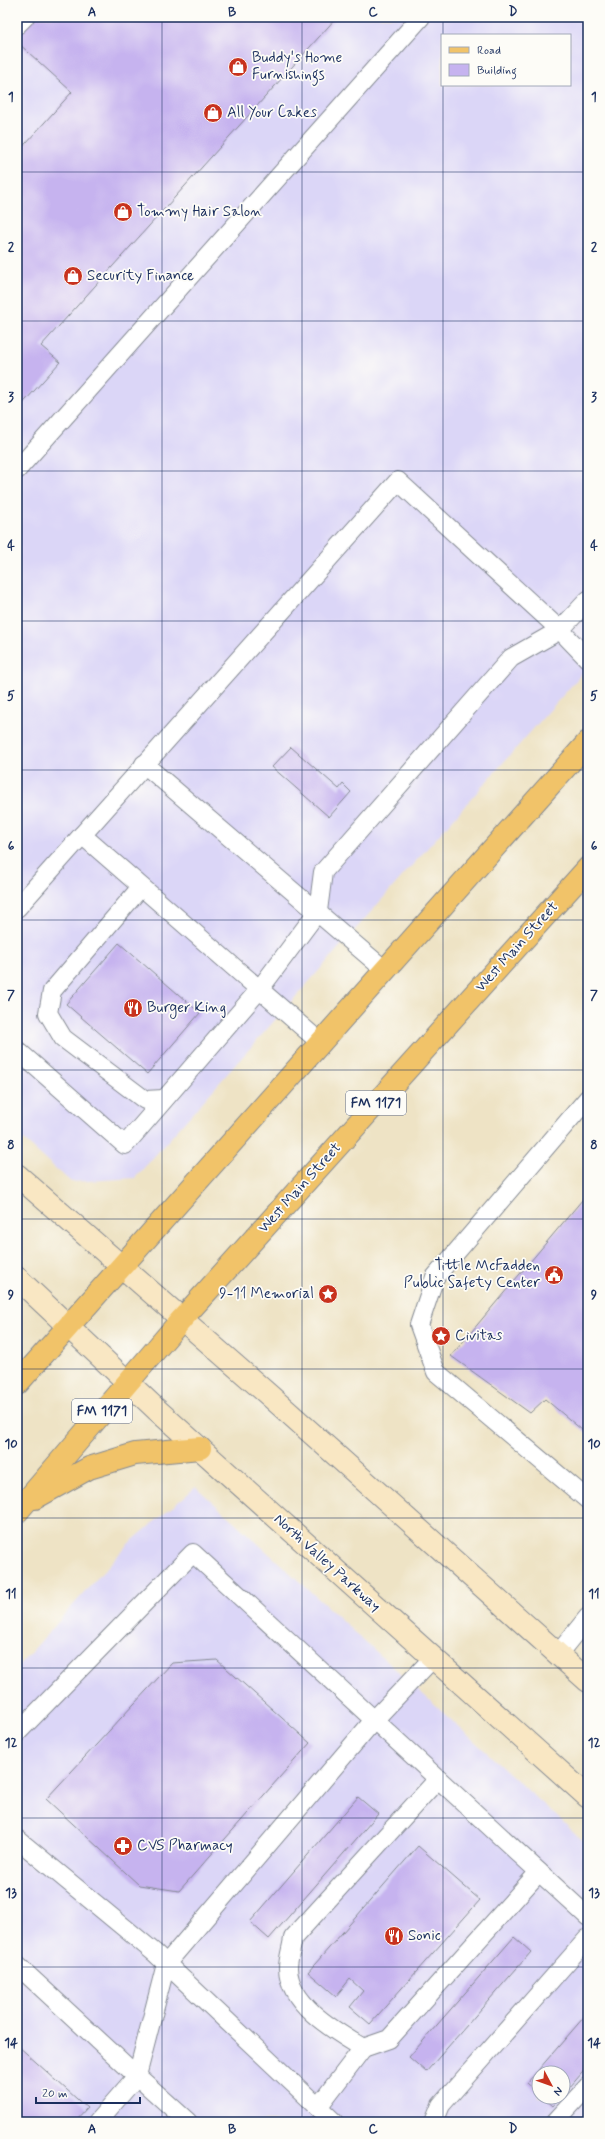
<svg xmlns="http://www.w3.org/2000/svg" width="605" height="2139" viewBox="0 0 605 2139" font-family="Mynerve,sans-serif">
  <style>
    .built { fill: #dbd6f7; fill-rule: evenodd }
    .building { fill: #c6b3ef }
    .lines { fill: none; stroke-linecap: round; stroke-linejoin: round }
    .lane-casing { stroke: #848992; stroke-width: 20 }
    .secondary-casing { stroke: #848992; stroke-width: 24 }
    .primary-casing { stroke: #848992; stroke-width: 24 }
    .lane { stroke: #fff; stroke-width: 18 }
    .secondary { stroke: #f9e7c3; stroke-width: 22 }
    .primary { stroke: #f1c369; stroke-width: 22 }
    .grid { fill: none; stroke: #1b2f5e; stroke-width: 1; stroke-opacity: 0.55 }
    .labels { text-anchor: middle; dominant-baseline: central; stroke-width: 3.5; stroke-linejoin: round; paint-order: stroke }
    .shield { fill: #fdfcf7; stroke: #5f6c8c; stroke-width: 1 }
    .shield-label { font-size: 14px; font-weight: bold; fill: #1b2f5e }
    .poi-label { font-size: 15px; fill: #1b2f5e; stroke: #fdfcf7; text-anchor: start }
    .street-label { font-size: 15px; fill: #1b2f5e; stroke: #fdfcf7 }
    .neatline { fill: none; stroke: #1b2f5e; stroke-width: 1.5 }
    .grid-label { font-size: 13px; text-anchor: middle; font-weight: bold; fill: #1b2f5e }
  </style>
  <rect width="100%" height="100%" fill="#fdfcf7"/>
  <filter id="ink" filterUnits="userSpaceOnUse"><feTurbulence type="fractalNoise" baseFrequency=".025" numOctaves="2"/><feDisplacementMap in="SourceGraphic" scale="8" xChannelSelector="R" yChannelSelector="G"/><feConvolveMatrix kernelMatrix="1 2 1 2 8 2 1 2 1" color-interpolation-filters="sRGB"/></filter>
  <filter id="wash" filterUnits="userSpaceOnUse"><feTurbulence type="fractalNoise" baseFrequency=".012" numOctaves="4" result="noise"/><feDisplacementMap in="SourceGraphic" scale="16" xChannelSelector="R" yChannelSelector="G"/><feGaussianBlur stdDeviation="0.9" result="paint"/><feColorMatrix in="noise" values="0 0 0 0 0 0 0 0 0 0 0 0 0 0 0 0 0 1.4 0 .05"/><feComposite in="paint" operator="in"/></filter>
  <g filter="url(#wash)">
    <rect width="100%" height="100%" fill="#eee3c5"/>
    <g class="built">
      <path d="M17 17H588V667L135 1178 71 1182 17 1134ZM442 35H570V85H442Z"/>
      <path d="M196 1487 588 1845V2122H17V1668L127 1545ZM539 2073H563V2097H539Z"/>
    </g>
    <g id="blocks">
      <g class="building">
        <polygon points="33,17 337,17 41,346 60,362 17,410 17,153 72,92 17,42 17,34"/>
        <polygon points="291,747 339,789 343,784 351,792 329,817 272,767"/>
        <polygon points="119,943 200,1013 147,1074 66,1004"/>
        <polygon points="588,1193 588,1435 545,1399 530,1413 451,1356"/>
        <polygon points="217,1660 310,1743 179,1891 139,1885 46,1799 172,1663"/>
        <polygon points="358,1797 378,1814 269,1939 250,1922"/>
        <polygon points="418,1846 480,1900 370,2024 350,2007 363,1991 350,1979 336,1996 308,1972"/>
        <polygon points="514,1937 531,1952 426,2072 409,2057"/>
        <polygon points="584,2017 588,2020 588,2066 563,2095 563,2073 539,2073 539,2094 527,2083"/>
        <polygon points="17,2045 87,2108 74,2122 17,2122"/>
        <polygon points="543,2097 561,2097 553,2106"/>
      </g>
    </g>
  </g>
  <g filter="url(#ink)">
    <use href="#blocks" fill-opacity="0" stroke="#848992" stroke-width="1"/>
    <g class="lines">
      <g class="lane-casing">
        <g id="lane">
          <polyline points="17,25 25,17"/>
          <polyline points="17,470 421,17"/>
          <polyline points="144,764 386,971"/>
          <polyline points="82,835 321,1043"/>
          <polyline points="141,887 52,991 48,1013 63,1038 145,1100 164,1099"/>
          <polyline points="17,908 398,481 560,630 588,659"/>
          <polyline points="17,1050 125,1145 259,990 318,911 323,872 511,658 560,630 588,600"/>
          <polyline points="588,1098 435,1277 419,1325 436,1372 588,1500"/>
          <polyline points="558,1654 588,1617"/>
          <polyline points="17,1733 193,1553 588,1917"/>
          <path d="M438 1779 293 1938C292 1947 288 1958 288 1968 289 2005 335 2031 363 2048L389 2039 539 1872"/>
          <polyline points="17,1839 155,1953 334,2122"/>
          <polyline points="17,1965 137,2076 97,2122"/>
          <polyline points="318,2107 363,2048"/>
          <polyline points="188,2122 137,2076 166,1964 374,1720 433,1658"/>
          <polyline points="434,2122 441,2105 588,1938"/>
          <polyline points="555,2122 588,2086"/>
        </g>
      </g>
      <g class="secondary-casing">
        <g id="secondary">
          <polyline points="17,1175 270,1396 588,1681"/>
          <polyline points="17,1278 156,1409 588,1797"/>
        </g>
      </g>
      <g class="primary-casing">
        <g id="primary">
          <polyline points="17,1384 588,742"/>
          <polyline points="35,1498 89,1468 135,1454 200,1448"/>
          <polyline points="17,1512 182,1319 588,868"/>
        </g>
      </g>
      <use href="#lane" class="lane"/>
      <use href="#secondary" class="secondary"/>
      <use href="#primary" class="primary"/>
    </g>
  </g>
  <path class="grid" d="M162 17V2122M302 17V2122M443 17V35M443 85V2122M17 172H588M17 321H588M17 471H588M17 621H588M17 770H588M17 920H588M17 1070H588M17 1219H588M17 1369H588M17 1518H588M17 1668H588M17 1818H588M17 1967H588"/>
  <defs>
    <g id="shop-disc" transform="scale(1)"><circle r="9.5" fill="#c8321e" stroke="#fdfcf7"/><path d="M-5-2.5h2.3a2.7 3.5 0 0 1 5.4 0H5L5.5 6h-11ZM-1.5-2.5h3a1.5 2.3 0 0 0-3 0Z" fill="#fff"/></g>
    <g id="restaurant-disc" transform="scale(1)"><circle r="9.5" fill="#c8321e" stroke="#fdfcf7"/><path d="M-5-6h1v4h1v-4h1v4h1v-4h1v5L-1.5 .5V6h-2V.5L-5-1ZM5-6V6H3V1.5H1.5Q1.5-4 5-6Z" fill="#fff"/></g>
    <g id="civic-disc" transform="scale(1)"><circle r="9.5" fill="#c8321e" stroke="#fdfcf7"/><path d="M-.6-6.5H3V-4.5H.6V-3L4-1V1h2V6H-6V1h2V-1L-.6-3ZM-1.2 2.5V6h2.4V2.5Z" fill="#fff"/></g>
    <g id="sight-disc" transform="scale(1)"><circle r="9.5" fill="#c8321e" stroke="#fdfcf7"/><path d="M0-6L1.8-2.2L6-1.7L2.9 1.2L3.7 5.4L0 3.3L-3.7 5.4L-2.9 1.2L-6-1.7L-1.8-2.2Z" fill="#fff"/></g>
    <g id="pharmacy-disc" transform="scale(1)"><circle r="9.5" fill="#c8321e" stroke="#fdfcf7"/><path d="M-2-6h4v4h4v4h-4v4h-4v-4h-4v-4h4Z" fill="#fff"/></g>
  </defs>
  <g fill-rule="evenodd">
    <use href="#shop-disc" x="238" y="67"/>
    <use href="#shop-disc" x="213" y="113"/>
    <use href="#shop-disc" x="123" y="212"/>
    <use href="#shop-disc" x="73" y="276"/>
    <use href="#restaurant-disc" x="133" y="1008"/>
    <use href="#civic-disc" x="554" y="1275"/>
    <use href="#sight-disc" x="328" y="1294"/>
    <use href="#sight-disc" x="441" y="1336"/>
    <use href="#pharmacy-disc" x="123" y="1846"/>
    <use href="#restaurant-disc" x="394" y="1936"/>
  </g>
  <g class="labels">
    <g class="shield">
      <rect x="346" y="1091" width="60" height="24" rx="3"/>
      <rect x="72" y="1399" width="60" height="24" rx="3"/>
    </g>
    <g class="shield-label">
      <text x="376" y="1103">FM 1171</text>
      <text x="102" y="1411">FM 1171</text>
    </g>
    <g class="poi-label">
      <text x="252" y="58">Buddy's Home<tspan x="252" dy="17">Furnishings</tspan></text>
      <text x="227" y="113">All Your Cakes</text>
      <text x="137" y="212">Tommy Hair Salon</text>
      <text x="87" y="276">Security Finance</text>
      <text x="147" y="1008">Burger King</text>
      <text x="540" y="1266" text-anchor="end">Tittle McFadden<tspan x="540" dy="17">Public Safety Center</tspan></text>
      <text x="314" y="1294" text-anchor="end">9-11 Memorial</text>
      <text x="455" y="1336">Civitas</text>
      <text x="137" y="1846">CVS Pharmacy</text>
      <text x="408" y="1936">Sonic</text>
    </g>
    <g class="street-label">
      <text transform="translate(517 947) rotate(-48)">West Main Street</text>
      <text transform="translate(300 1188) rotate(-48)">West Main Street</text>
      <text transform="translate(327 1563) rotate(42)">North Valley Parkway</text>
    </g>
  </g>
  <rect width="605" height="2139" fill="none" stroke="#fdfcf7" stroke-width="44"/>
  <rect x="441" y="34" width="130" height="52" fill="#fdfcf7" stroke="#a3aaba"/>
  <rect x="449" y="47" width="20" height="6" fill="#f1c369" stroke="#a3aaba"/>
  <text x="477" y="54" font-size="12" fill="#1b2f5e">Road</text>
  <rect x="449" y="64" width="20" height="12" fill="#c6b3ef" stroke="#a3aaba"/>
  <text x="477" y="74" font-size="12" fill="#1b2f5e">Building</text>
  <g transform="translate(551 2085) rotate(131)"><circle r="19" fill="#fdfcf7" stroke="#a3aaba"/>
  <path d="M0-3L7 15L0 10L-7 15Z" fill="#c8321e"/>
  <text y="-6" font-size="11" font-weight="bold" text-anchor="middle" fill="#1b2f5e">N</text>
  </g>
  <path d="M36 2097v6h104v-6" fill="none" stroke="#1b2f5e" stroke-width="2"/>
  <text x="42" y="2097" font-size="12" fill="#1b2f5e" stroke="#fdfcf7" stroke-width="3" paint-order="stroke">20 m</text>
  <rect x="22" y="22" width="561" height="2095" class="neatline"/>
  <g class="grid-label">
    <text x="92" y="16">A</text>
    <text x="232" y="16">B</text>
    <text x="373" y="16">C</text>
    <text x="513" y="16">D</text>
    <text x="11" y="101">1</text>
    <text x="594" y="101">1</text>
    <text x="11" y="251">2</text>
    <text x="594" y="251">2</text>
    <text x="11" y="401">3</text>
    <text x="594" y="401">3</text>
    <text x="11" y="550">4</text>
    <text x="594" y="550">4</text>
    <text x="11" y="700">5</text>
    <text x="594" y="700">5</text>
    <text x="11" y="850">6</text>
    <text x="594" y="850">6</text>
    <text x="11" y="999">7</text>
    <text x="594" y="999">7</text>
    <text x="11" y="1149">8</text>
    <text x="594" y="1149">8</text>
    <text x="11" y="1299">9</text>
    <text x="594" y="1299">9</text>
    <text x="11" y="1448">10</text>
    <text x="594" y="1448">10</text>
    <text x="11" y="1598">11</text>
    <text x="594" y="1598">11</text>
    <text x="11" y="1747">12</text>
    <text x="594" y="1747">12</text>
    <text x="11" y="1897">13</text>
    <text x="594" y="1897">13</text>
    <text x="11" y="2047">14</text>
    <text x="594" y="2047">14</text>
    <text x="92" y="2133">A</text>
    <text x="232" y="2133">B</text>
    <text x="373" y="2133">C</text>
    <text x="513" y="2133">D</text>
  </g>
</svg>
